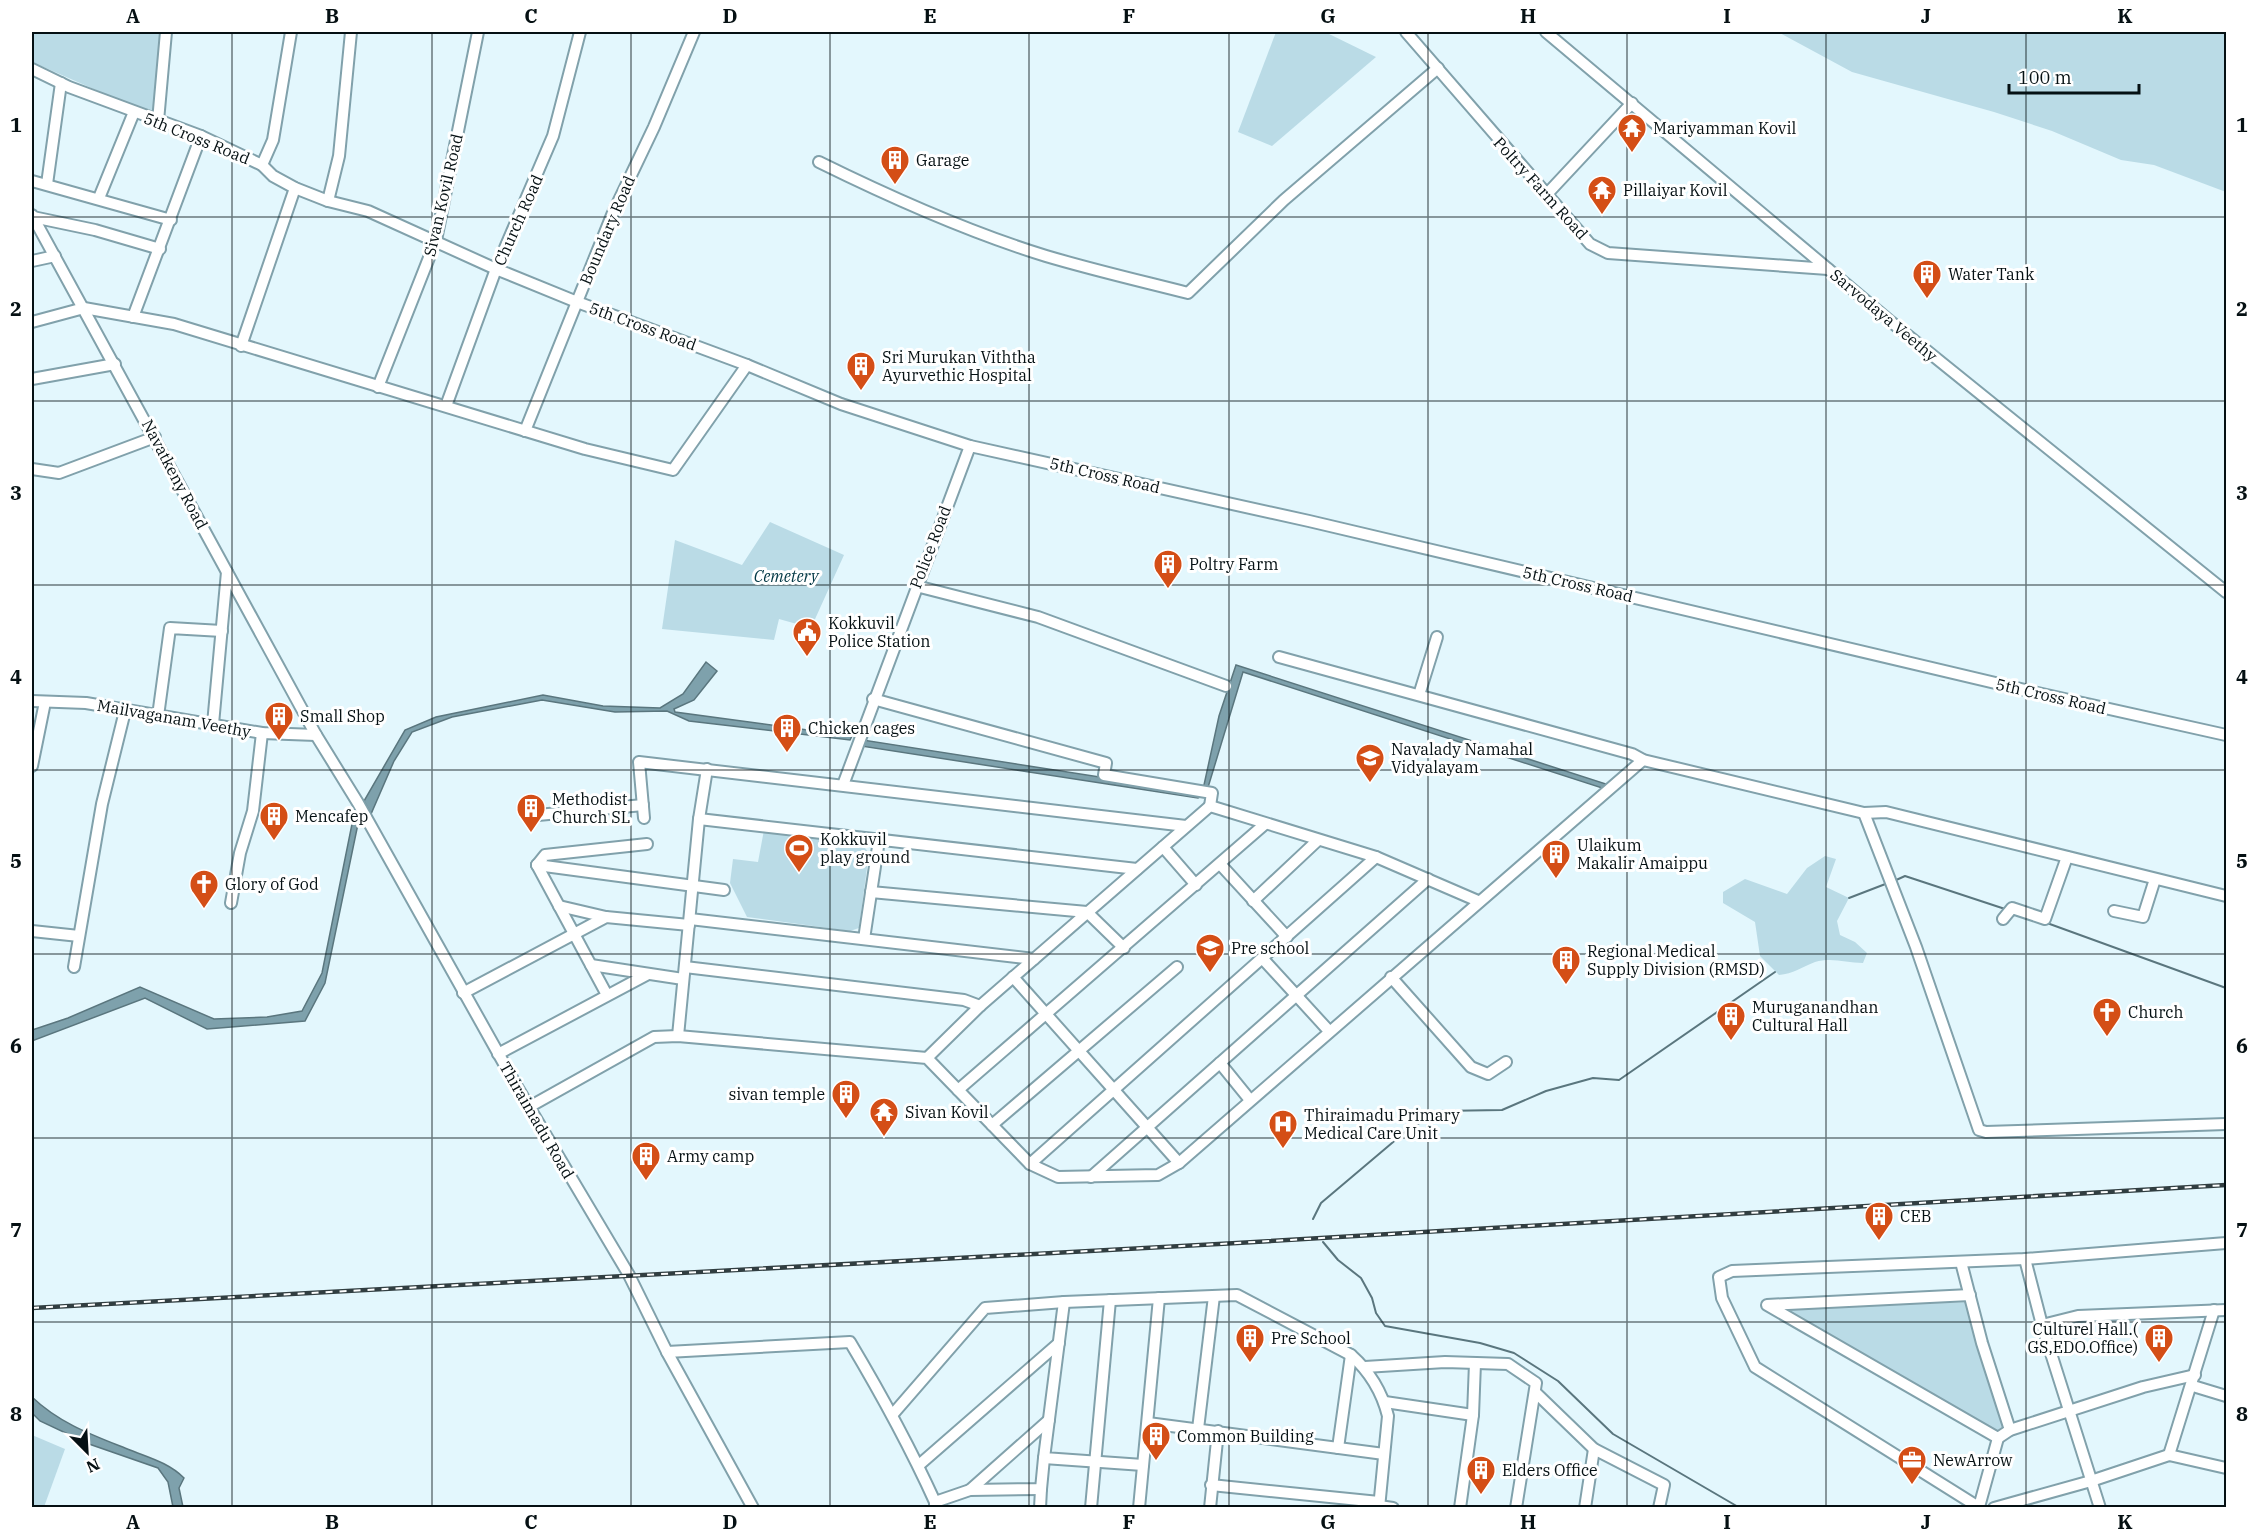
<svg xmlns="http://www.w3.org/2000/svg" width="2258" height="1539" viewBox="0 0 2258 1539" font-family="'IBM Plex Serif',serif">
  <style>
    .green { fill: #badbe6 }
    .water { fill: #7ea1ac; stroke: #5a767e; stroke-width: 1.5 }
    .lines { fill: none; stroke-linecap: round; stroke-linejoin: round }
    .stream { stroke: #5a767e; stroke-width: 2 }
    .street-casing { stroke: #81a1ab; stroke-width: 14 }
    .street { stroke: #fff; stroke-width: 10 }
    .rail-casing { stroke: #313e41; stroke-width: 4.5 }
    .rail { stroke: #fff; stroke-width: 2; stroke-dasharray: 7; stroke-linecap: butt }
    .grid { fill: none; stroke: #051013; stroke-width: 1.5; stroke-opacity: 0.55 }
    .labels { text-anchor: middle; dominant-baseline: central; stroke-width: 6; stroke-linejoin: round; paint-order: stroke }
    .poi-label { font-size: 16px; fill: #051013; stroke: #fff; text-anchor: start }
    .street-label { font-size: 16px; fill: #051013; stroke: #fff }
    .park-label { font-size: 16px; font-style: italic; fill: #003744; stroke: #fff }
    .neatline { fill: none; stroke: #051013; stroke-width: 2 }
    .grid-label { font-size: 20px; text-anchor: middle; font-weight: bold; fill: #051013 }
  </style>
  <rect width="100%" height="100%" fill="#e3f7fd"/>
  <g class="green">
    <polygon points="32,32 161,32 156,112 121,101 32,62"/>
    <polygon points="1276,32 1325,32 1376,57 1272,146 1238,132"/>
    <polygon points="1778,32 2226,32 2226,192 2154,165 2121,160 2052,131 1994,112 1852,72"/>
    <polygon points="770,522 844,555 811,628 779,619 774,640 662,629 675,540 742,565"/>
    <polygon points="764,830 861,843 869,853 859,928 850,931 747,917 730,883 733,859 758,862"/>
    <path d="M1825 856 1836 859 1826 887 1849 898 1837 921 1840 935 1855 942 1867 953 1863 963C1846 963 1832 957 1815 962 1802 967 1793 974 1779 975L1760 956 1755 922 1723 903V892L1745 879 1787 894 1807 868Z"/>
    <polygon points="1968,1302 2005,1424 1998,1431 1782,1308"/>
    <polygon points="32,1435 65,1449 44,1507 32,1507"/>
  </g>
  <g class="water">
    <polygon points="706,662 717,671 694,700 674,709 675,712 852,736 850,740 689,721 667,711 615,712 542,700 452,717 412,732 394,761 371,814 364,801 405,730 436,717 543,695 603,706 660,708 683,694"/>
    <polygon points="1236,665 1606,784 1602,788 1243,672 1206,794 1198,798 861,746 863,740 1196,792 1204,785 1219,716"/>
    <polygon points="355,809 359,819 325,983 305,1021 207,1029 145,998 32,1041 32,1030 68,1018 140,987 214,1019 267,1017 302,1011 322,973"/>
    <path d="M32 1397C60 1424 95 1436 130 1450 150 1458 169 1463 184 1478L179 1488 183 1507H173L168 1482 158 1468 89 1444 40 1421 32 1413Z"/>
  </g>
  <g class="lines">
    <g class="stream">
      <polyline points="1894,881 1905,876 2005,909"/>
      <polyline points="1849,898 1888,883"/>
      <polyline points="2047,923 2226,988"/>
      <polyline points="1313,1219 1321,1203 1405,1132 1439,1111 1502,1110 1546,1091 1593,1078 1619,1080 1775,972"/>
      <polyline points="1323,1242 1338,1260 1361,1278 1372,1298 1376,1313 1385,1326 1480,1343 1514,1353 1558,1381 1613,1434 1740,1508"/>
    </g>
    <g class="street-casing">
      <g id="street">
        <polyline points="1406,32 1590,244 1608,253 1828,269"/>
        <polyline points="1546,32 1890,321 2226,592"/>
        <polyline points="32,69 69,87 201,136 262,165 273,176 295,188 328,201 368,211 496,269 577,302 747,365 841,404 970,446 1309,521 2042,694 2226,735"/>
        <polyline points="158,121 166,32"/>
        <path d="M819 162C892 198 968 232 1046 256 1093 270 1141 281 1188 293L1284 200 1438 68"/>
        <polyline points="262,165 273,140 291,32"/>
        <polyline points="32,181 171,220"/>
        <polyline points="47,184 61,83"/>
        <polyline points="1547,194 1632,103"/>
        <polyline points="99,198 134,112"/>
        <polyline points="328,201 339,156 351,32"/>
        <polyline points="32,215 316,735 358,803 516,1085 629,1275 667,1352 753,1508"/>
        <polyline points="33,217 95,230 160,249"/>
        <polyline points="32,261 55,256"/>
        <polyline points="133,317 201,136"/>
        <polyline points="32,322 84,308 174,324 585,449 673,470 747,365"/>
        <polyline points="241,346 295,188"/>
        <polyline points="32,379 115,364"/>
        <polyline points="378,387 436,240 478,32"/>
        <polyline points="446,406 496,269 553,136 580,32"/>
        <polyline points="525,431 612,215 654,127 694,32"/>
        <polyline points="32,469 59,473 155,437"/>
        <polyline points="916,586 1038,617 1226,686"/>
        <polyline points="1279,657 1632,754 1643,760 1864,813 1886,812 2226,896"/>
        <polyline points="1419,695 1437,637"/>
        <polyline points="873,699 1106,763 1104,775 1212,793 1210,806"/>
        <polyline points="32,701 86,703 262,733 316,735"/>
        <polyline points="158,716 170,628 222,631"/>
        <polyline points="213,724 227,572"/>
        <polyline points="32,766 45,702"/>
        <polyline points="843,785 970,446"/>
        <polyline points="1864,813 1916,947 1979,1130 1986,1132 2226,1124"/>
        <polyline points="538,815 643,805"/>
        <polyline points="644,818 639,762 1186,826"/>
        <polyline points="699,819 1137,869"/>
        <polyline points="1163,847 1196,885"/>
        <polyline points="1220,864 1287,937"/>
        <polyline points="537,865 724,890"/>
        <polyline points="537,865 607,995"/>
        <polyline points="537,865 545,855 647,844"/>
        <polyline points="871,892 1087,912 1124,948"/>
        <polyline points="1253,901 1317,841"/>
        <polyline points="231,903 240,853 253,811 262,733"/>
        <polyline points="559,906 606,917"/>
        <polyline points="2114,911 2143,917 2155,879"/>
        <polyline points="690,919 1034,959"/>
        <polyline points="2003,919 2012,908 2045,919 2067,857"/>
        <polyline points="32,931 79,936"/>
        <polyline points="864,939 879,840"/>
        <polyline points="1263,959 1329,1031"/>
        <polyline points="591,965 683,979"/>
        <polyline points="74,967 102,804 125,711"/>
        <polyline points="685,967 964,1000 980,1006"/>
        <polyline points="1013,977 1179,1163"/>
        <polyline points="1391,977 1471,1067 1488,1074 1506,1062"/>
        <polyline points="463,993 606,917 689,925"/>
        <polyline points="678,1036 699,819 707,769"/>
        <polyline points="498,1054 648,974"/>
        <polyline points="927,1058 980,1006 1210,806 1376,857 1478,901"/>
        <polyline points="1220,1063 1250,1100"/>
        <polyline points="958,1090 1265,824"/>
        <polyline points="529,1107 654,1037 678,1036 927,1058 1030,1164 1058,1177 1158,1175 1179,1163 1643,760"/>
        <polyline points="992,1125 1177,967"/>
        <polyline points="1030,1164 1376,857"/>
        <polyline points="1091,1177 1428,879"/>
        <polyline points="2025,1259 2042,1325 2100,1508"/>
        <polyline points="1961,1262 1982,1343 2010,1430"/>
        <polyline points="1970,1295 1767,1305 1998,1438 2010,1430 2143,1387 2195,1375"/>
        <polyline points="1064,1302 1044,1458 1143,1465"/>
        <polyline points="2042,1325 2078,1316 2226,1310"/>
        <path d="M667 1352 850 1342C881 1394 910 1447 935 1502V1508"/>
        <polyline points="1365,1367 1445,1362 1508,1364 1536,1383 1516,1508"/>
        <polyline points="2193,1386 2226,1396"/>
        <polyline points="1536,1393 1594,1449 1664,1485 1659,1508"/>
        <polyline points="1385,1402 1473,1415"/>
        <path d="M893 1414 985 1308 1064 1302 1237 1295 1351 1355C1369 1371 1382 1392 1388 1416L1379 1508"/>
        <polyline points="1148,1423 1384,1454"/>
        <polyline points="1198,1429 1214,1296"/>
        <polyline points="1338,1448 1351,1355"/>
        <polyline points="2169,1455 2214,1310"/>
        <polyline points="919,1465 1059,1343"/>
        <polyline points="1211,1485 1379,1502"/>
        <polyline points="970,1490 1049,1420"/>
        <polyline points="935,1502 970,1490 1041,1489 1044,1458"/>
        <polyline points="1379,1506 1393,1508"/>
        <polyline points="1979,1507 1998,1438"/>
        <polyline points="1040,1508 1041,1489"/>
        <polyline points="1091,1508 1110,1300"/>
        <polyline points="1139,1508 1159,1298"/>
        <polyline points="1210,1508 1218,1431"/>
        <polyline points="1460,1508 1473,1415 1475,1363"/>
        <polyline points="1585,1508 1594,1449"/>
        <polyline points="1980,1508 1755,1367 1722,1298 1719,1277 1732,1271 2025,1259 2226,1243"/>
        <polyline points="1994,1508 2091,1481 2169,1455 2226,1468"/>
      </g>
    </g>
    <use href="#street" class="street"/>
    <g class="rail-casing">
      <polyline id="rail" points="32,1308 1237,1243 2226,1185"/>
    </g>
    <use href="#rail" class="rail"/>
  </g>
  <path class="grid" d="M232 32V1508M432 32V1508M631 32V1508M830 32V1508M1029 32V1508M1229 32V1508M1428 32V1508M1627 32V1508M1826 32V1508M2026 32V1508M32 217H2226M32 401H2226M32 585H2226M32 770H2226M32 954H2226M32 1138H2226M32 1322H2226"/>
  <defs>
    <g id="temple-pin" transform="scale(1.5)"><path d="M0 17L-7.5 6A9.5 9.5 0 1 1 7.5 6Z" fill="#d44e16" stroke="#fff"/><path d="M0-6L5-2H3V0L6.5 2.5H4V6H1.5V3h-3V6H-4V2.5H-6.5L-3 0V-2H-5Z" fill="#fff"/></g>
    <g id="building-pin" transform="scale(1.5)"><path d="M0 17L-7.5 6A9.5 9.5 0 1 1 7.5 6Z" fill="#d44e16" stroke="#fff"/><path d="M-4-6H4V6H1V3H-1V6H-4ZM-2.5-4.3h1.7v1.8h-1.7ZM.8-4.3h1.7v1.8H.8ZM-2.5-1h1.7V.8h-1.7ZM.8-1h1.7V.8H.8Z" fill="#fff"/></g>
    <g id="civic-pin" transform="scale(1.5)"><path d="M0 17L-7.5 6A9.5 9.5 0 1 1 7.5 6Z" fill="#d44e16" stroke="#fff"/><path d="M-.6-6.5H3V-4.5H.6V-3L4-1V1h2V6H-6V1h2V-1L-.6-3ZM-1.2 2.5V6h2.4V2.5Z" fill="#fff"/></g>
    <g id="school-pin" transform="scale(1.5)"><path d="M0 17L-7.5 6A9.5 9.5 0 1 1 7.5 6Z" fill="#d44e16" stroke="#fff"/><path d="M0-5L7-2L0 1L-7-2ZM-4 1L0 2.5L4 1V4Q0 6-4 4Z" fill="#fff"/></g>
    <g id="stadium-pin" transform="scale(1.5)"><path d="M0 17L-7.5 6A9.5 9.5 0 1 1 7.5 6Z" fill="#d44e16" stroke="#fff"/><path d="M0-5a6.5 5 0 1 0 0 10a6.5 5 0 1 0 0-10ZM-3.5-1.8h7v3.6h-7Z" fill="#fff"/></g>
    <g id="church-pin" transform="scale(1.5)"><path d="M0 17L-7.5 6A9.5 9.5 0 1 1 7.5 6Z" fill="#d44e16" stroke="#fff"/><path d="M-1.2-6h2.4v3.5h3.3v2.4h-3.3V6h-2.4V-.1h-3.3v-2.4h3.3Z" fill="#fff"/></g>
    <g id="hospital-pin" transform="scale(1.5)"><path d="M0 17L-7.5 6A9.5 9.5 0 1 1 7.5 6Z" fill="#d44e16" stroke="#fff"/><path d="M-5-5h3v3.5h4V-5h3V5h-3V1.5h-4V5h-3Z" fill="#fff"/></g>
    <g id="office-pin" transform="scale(1.5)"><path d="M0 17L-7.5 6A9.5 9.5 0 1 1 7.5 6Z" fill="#d44e16" stroke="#fff"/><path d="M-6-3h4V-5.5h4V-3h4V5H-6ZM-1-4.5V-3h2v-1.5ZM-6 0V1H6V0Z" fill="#fff"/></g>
  </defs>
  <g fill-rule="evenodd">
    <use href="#temple-pin" x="1632" y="128"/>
    <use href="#building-pin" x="895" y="160"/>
    <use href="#temple-pin" x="1602" y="190"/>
    <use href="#building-pin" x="1927" y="274"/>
    <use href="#building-pin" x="861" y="366"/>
    <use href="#building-pin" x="1168" y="564"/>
    <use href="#civic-pin" x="807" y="632"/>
    <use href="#building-pin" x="279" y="716"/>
    <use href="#building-pin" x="787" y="728"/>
    <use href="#school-pin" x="1370" y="758"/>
    <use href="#building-pin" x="531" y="808"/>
    <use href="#building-pin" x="274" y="816"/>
    <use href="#stadium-pin" x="799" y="848"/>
    <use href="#building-pin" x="1556" y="854"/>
    <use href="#church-pin" x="204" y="884"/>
    <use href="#school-pin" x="1210" y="948"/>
    <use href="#building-pin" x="1566" y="960"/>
    <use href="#church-pin" x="2107" y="1012"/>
    <use href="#building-pin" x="1731" y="1016"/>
    <use href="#building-pin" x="846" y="1094"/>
    <use href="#temple-pin" x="884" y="1112"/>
    <use href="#hospital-pin" x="1283" y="1124"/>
    <use href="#building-pin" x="646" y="1156"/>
    <use href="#building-pin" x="1879" y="1216"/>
    <use href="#building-pin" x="1250" y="1338"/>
    <use href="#building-pin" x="2159" y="1338"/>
    <use href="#building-pin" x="1156" y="1436"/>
    <use href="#office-pin" x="1912" y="1460"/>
    <use href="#building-pin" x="1481" y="1470"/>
  </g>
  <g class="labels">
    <g class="poi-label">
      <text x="1653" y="128">Mariyamman Kovil</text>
      <text x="916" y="160">Garage</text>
      <text x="1623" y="190">Pillaiyar Kovil</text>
      <text x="1948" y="274">Water Tank</text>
      <text x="882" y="357">Sri Murukan Viththa<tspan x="882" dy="18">Ayurvethic Hospital</tspan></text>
      <text x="1189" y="564">Poltry Farm</text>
      <text x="828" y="623">Kokkuvil<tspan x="828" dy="18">Police Station</tspan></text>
      <text x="300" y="716">Small Shop</text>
      <text x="808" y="728">Chicken cages</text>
      <text x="1391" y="749">Navalady Namahal<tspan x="1391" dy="18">Vidyalayam</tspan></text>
      <text x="552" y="799">Methodist<tspan x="552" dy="18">Church SL</tspan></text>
      <text x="295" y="816">Mencafep</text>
      <text x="820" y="839">Kokkuvil<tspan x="820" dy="18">play ground</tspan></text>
      <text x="1577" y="845">Ulaikum<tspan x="1577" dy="18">Makalir Amaippu</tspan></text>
      <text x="225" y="884">Glory of God</text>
      <text x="1231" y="948">Pre school</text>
      <text x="1587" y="951">Regional Medical<tspan x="1587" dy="18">Supply Division (RMSD)</tspan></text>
      <text x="1752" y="1007">Muruganandhan<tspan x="1752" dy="18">Cultural Hall</tspan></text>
      <text x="2128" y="1012">Church</text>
      <text x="825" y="1094" text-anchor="end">sivan temple</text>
      <text x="905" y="1112">Sivan Kovil</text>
      <text x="1304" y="1115">Thiraimadu Primary<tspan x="1304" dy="18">Medical Care Unit</tspan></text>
      <text x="667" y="1156">Army camp</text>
      <text x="1900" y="1216">CEB</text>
      <text x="2138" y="1329" text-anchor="end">Culturel Hall.(<tspan x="2138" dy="18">GS,EDO.Office)</tspan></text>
      <text x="1271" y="1338">Pre School</text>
      <text x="1177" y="1436">Common Building</text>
      <text x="1933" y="1460">NewArrow</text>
      <text x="1502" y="1470">Elders Office</text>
    </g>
    <g class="street-label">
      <text transform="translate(197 138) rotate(22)">5th Cross Road</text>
      <text transform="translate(1541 188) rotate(48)">Poltry Farm Road</text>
      <text transform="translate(443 195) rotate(-77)">Sivan Kovil Road</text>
      <text transform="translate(518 220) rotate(-66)">Church Road</text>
      <text transform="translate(607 230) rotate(-67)">Boundary Road</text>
      <text transform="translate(1884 315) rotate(40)">Sarvodaya Veethy</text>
      <text transform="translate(643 326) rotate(20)">5th Cross Road</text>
      <text transform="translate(175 474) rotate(62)">Navatkeny Road</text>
      <text transform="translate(1105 475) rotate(13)">5th Cross Road</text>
      <text transform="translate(930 547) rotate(-69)">Police Road</text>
      <text transform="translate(1578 584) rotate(13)">5th Cross Road</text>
      <text transform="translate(2051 696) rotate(13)">5th Cross Road</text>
      <text transform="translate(174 718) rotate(10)">Mailvaganam Veethy</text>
      <text transform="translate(537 1120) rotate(60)">Thiraimadu Road</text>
    </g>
    <g class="park-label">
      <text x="786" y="576">Cemetery</text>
    </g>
  </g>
  <rect width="2258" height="1539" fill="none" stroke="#ffffff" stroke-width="66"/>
  <g transform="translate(87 1452) rotate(156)" stroke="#ffffff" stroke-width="4.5" paint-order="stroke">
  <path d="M0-4.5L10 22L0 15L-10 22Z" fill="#051013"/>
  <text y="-9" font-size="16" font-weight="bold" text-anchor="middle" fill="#051013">N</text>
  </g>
  <path d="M2009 84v9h130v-9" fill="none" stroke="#051013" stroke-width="3"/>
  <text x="2018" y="84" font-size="18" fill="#051013" stroke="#ffffff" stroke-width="4.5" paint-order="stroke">100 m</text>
  <rect x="33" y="33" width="2192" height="1473" class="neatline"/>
  <g class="grid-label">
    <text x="133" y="23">A</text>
    <text x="332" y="23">B</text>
    <text x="531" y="23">C</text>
    <text x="730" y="23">D</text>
    <text x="930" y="23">E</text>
    <text x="1129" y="23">F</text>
    <text x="1328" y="23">G</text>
    <text x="1528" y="23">H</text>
    <text x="1727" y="23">I</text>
    <text x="1926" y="23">J</text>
    <text x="2125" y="23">K</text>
    <text x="16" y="132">1</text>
    <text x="2242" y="132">1</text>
    <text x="16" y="316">2</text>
    <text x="2242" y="316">2</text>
    <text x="16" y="500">3</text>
    <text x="2242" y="500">3</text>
    <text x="16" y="684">4</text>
    <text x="2242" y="684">4</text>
    <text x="16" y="868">5</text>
    <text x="2242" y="868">5</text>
    <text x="16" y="1053">6</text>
    <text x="2242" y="1053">6</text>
    <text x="16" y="1237">7</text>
    <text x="2242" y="1237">7</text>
    <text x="16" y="1421">8</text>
    <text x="2242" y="1421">8</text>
    <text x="133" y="1529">A</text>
    <text x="332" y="1529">B</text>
    <text x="531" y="1529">C</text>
    <text x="730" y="1529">D</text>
    <text x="930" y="1529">E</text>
    <text x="1129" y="1529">F</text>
    <text x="1328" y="1529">G</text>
    <text x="1528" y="1529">H</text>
    <text x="1727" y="1529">I</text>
    <text x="1926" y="1529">J</text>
    <text x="2125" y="1529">K</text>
  </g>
</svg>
